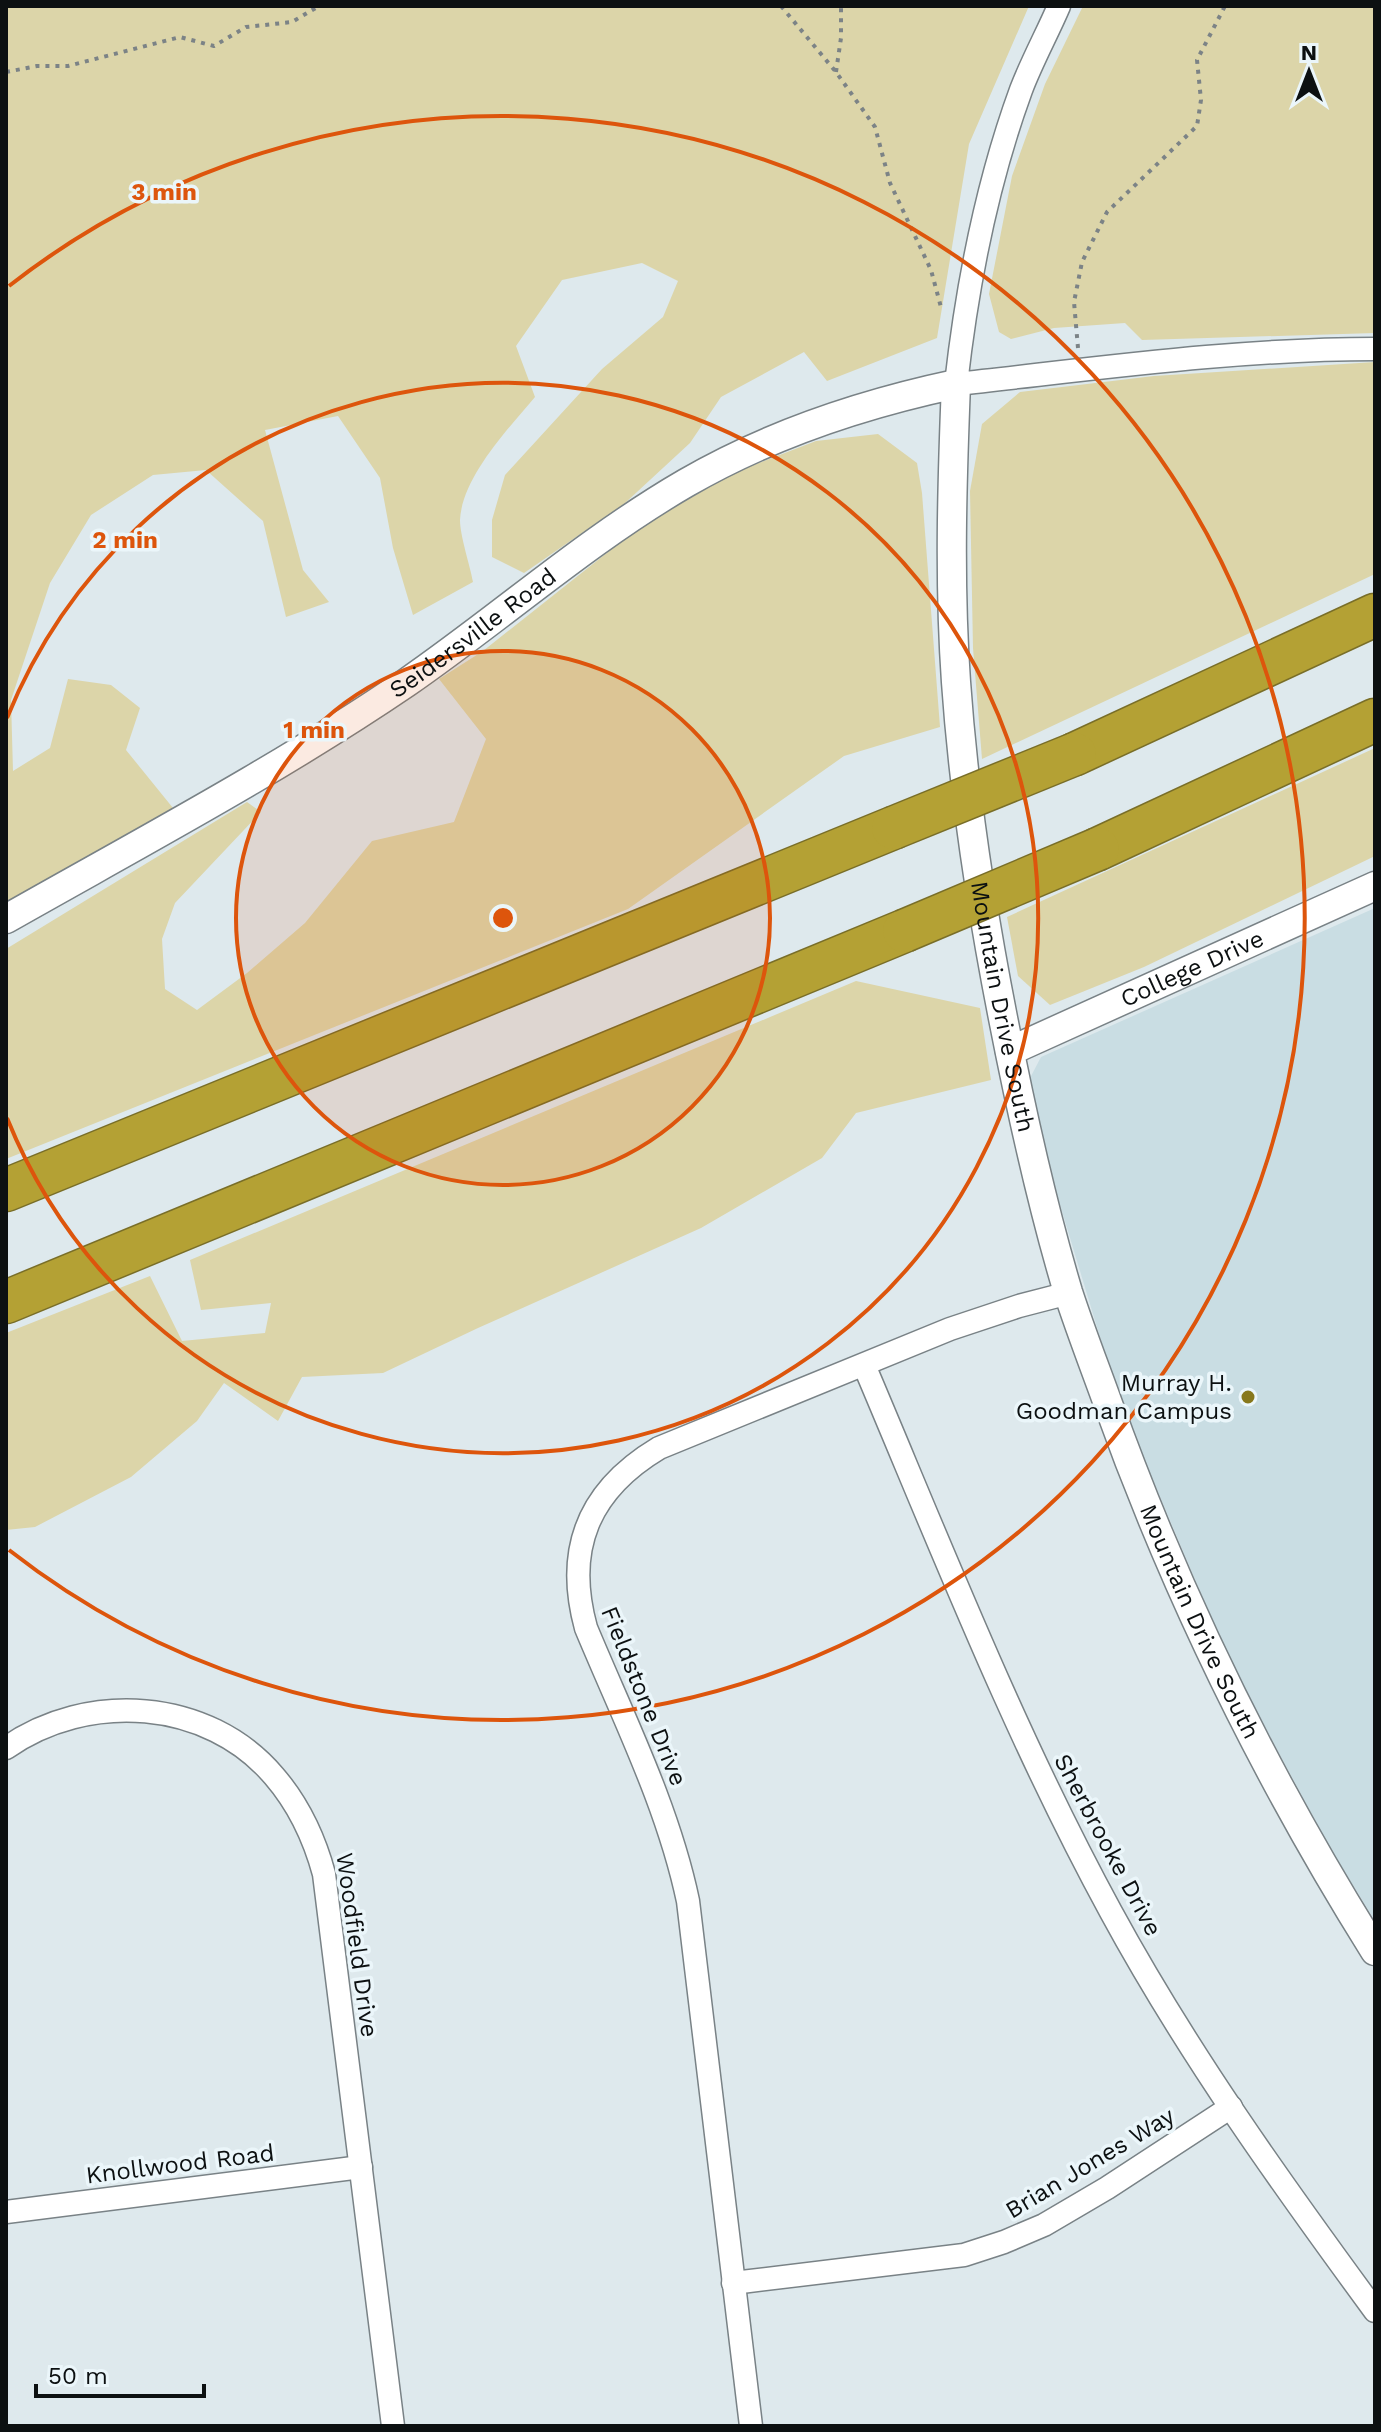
<svg xmlns="http://www.w3.org/2000/svg" width="1381" height="2432" viewBox="0 0 1381 2432" font-family="'Work Sans',sans-serif">
  <style>
    .built { fill: #c9dde3 }
    .green { fill: #dcd5a9 }
    .lines { fill: none; stroke-linecap: round; stroke-linejoin: round }
    .minor-casing { stroke: #798286; stroke-width: 25 }
    .tertiary-casing { stroke: #798286; stroke-width: 31 }
    .motorway-casing { stroke: #796e28; stroke-width: 45 }
    .path { stroke: #7c8386; stroke-width: 4; stroke-dasharray: 4 6; stroke-linecap: butt }
    .minor { stroke: #fff; stroke-width: 22 }
    .tertiary { stroke: #fff; stroke-width: 28 }
    .motorway { stroke: #b4a134; stroke-width: 42 }
    .motorway-bridge-casing { stroke: #796e28; stroke-width: 45; stroke-linecap: butt }
    .motorway-bridge { stroke: #b4a134; stroke-width: 42 }
    .ring { fill: none; stroke: #dd550c; stroke-width: 4 }
    .poi-dot { fill: #87781c; stroke: #ebf6fa; stroke-width: 3 }
    .labels { text-anchor: middle; dominant-baseline: central; stroke-width: 7; stroke-linejoin: round; paint-order: stroke }
    .street-label { font-size: 24px; fill: #0c1011; stroke: #ebf6fa }
    .poi-label { font-size: 24px; fill: #0c1011; stroke: #ebf6fa; text-anchor: end }
    .centre { fill: #dd550c; stroke: #ebf6fa; stroke-width: 4 }
    .ring-label { font-size: 24px; text-anchor: middle; font-weight: bold; fill: #dd550c; stroke: #ebf6fa; stroke-width: 7; stroke-linejoin: round; paint-order: stroke }
  </style>
  <rect width="100%" height="100%" fill="#dee9ed"/>
  <polygon class="built" points="1375,908 1375,1921 1330,1848 1230,1662 1135,1438 1106,1357 1048,1165 1029,1080 1041,1057"/>
  <g class="green">
    <path d="M6 6H1029L969 144 937 338 827 381 804 352 721 397 690 443 624 504 524 573 492 557V520L505 475 602 369 663 317 678 281 642 263 562 280 516 346 535 397C509 428 462 477 460 520 460 536 470 565 473 582L413 615 393 548 380 478 338 416 265 430 303 570 329 602 286 617 263 521 206 470 153 475 91 515 50 583 11 700 13 771 50 748 68 679 111 685 140 708 126 750 173 808 6 902Z"/>
    <polygon points="1083,6 1375,6 1375,333 1142,340 1125,323 1054,328 1011,339 999,332 989,294 1012,176 1045,84"/>
    <polygon points="1375,362 1375,574 982,759 973,648 970,491 982,424 1020,392 1154,376"/>
    <polygon points="878,434 917,463 922,493 940,727 844,756 628,909 6,1159 6,949 247,802 261,812 175,903 162,939 165,989 197,1010 247,973 305,923 372,841 454,822 486,739 439,679 483,651 637,529 735,472 816,441"/>
    <polygon points="1375,748 1375,856 1144,967 1050,1005 1018,976 1007,917"/>
    <polygon points="856,981 980,1008 991,1080 856,1113 822,1158 701,1228 478,1328 383,1373 302,1377 278,1421 224,1383 197,1421 131,1477 35,1527 6,1530 6,1333 150,1276 182,1341 265,1333 271,1303 201,1310 190,1260"/>
  </g>
  <g class="lines">
    <g class="minor-casing">
      <g id="minor">
        <path d="M1059 6C1047 34 1032 61 1021 90 987 183 967 286 956 384 1095 369 1235 349 1375 349"/>
        <path d="M864 1365C942 1549 1015 1736 1111 1912 1187 2052 1281 2183 1375 2311"/>
        <path d="M6 1748C87 1691 208 1698 274 1776 299 1805 314 1837 324 1874L393 2426"/>
        <polyline points="6,2212 361,2167"/>
        <polyline points="733,2283 964,2255 1004,2242 1044,2225 1107,2188 1231,2107"/>
        <path d="M751 2426 688 1901C668 1806 623 1717 586 1628 564 1548 589 1490 659 1448L950 1329 1019 1306 1069 1293"/>
      </g>
    </g>
    <g class="tertiary-casing">
      <g id="tertiary">
        <path id="s1" d="M6 919C140 843 278 770 406 683 500 618 586 541 686 483 769 435 862 404 956 384 952 484 949 582 956 682 964 796 981 906 1003 1018 1021 1110 1041 1202 1068 1292 1080 1329 1094 1365 1107 1401 1176 1594 1266 1777 1375 1951"/>
        <path id="s2" d="M1010 1051 1375 886"/>
      </g>
    </g>
    <g class="motorway-casing">
      <g id="motorway">
        <polyline points="1075,754 1375,615"/>
        <polyline points="1098,849 1375,720"/>
        <polyline points="6,1190 893,828"/>
        <polyline points="6,1302 904,931"/>
      </g>
    </g>
    <g class="path">
      <polyline points="781,6 836,72 875,127 890,183 931,270 942,311"/>
      <polyline points="6,72 37,66 68,66 180,37 214,46 246,27 292,22 319,6"/>
      <polyline points="836,72 841,38 841,6"/>
      <polyline points="1078,348 1074,302 1082,262 1107,212 1197,126 1201,100 1197,60 1225,6"/>
    </g>
    <use href="#minor" class="minor"/>
    <use href="#tertiary" class="tertiary"/>
    <use href="#motorway" class="motorway"/>
    <g class="motorway-bridge-casing">
      <g id="motorway-bridge">
        <polyline points="893,828 1075,754"/>
        <polyline points="904,931 1098,849"/>
      </g>
    </g>
    <use href="#motorway-bridge" class="motorway-bridge"/>
  </g>
  <circle cx="503" cy="918" r="267" fill="#dd550c" fill-opacity=".12"/>
  <g class="ring">
    <circle cx="503" cy="918" r="267"/>
    <path d="M7 718A535 535 0 1 1 7 1118"/>
    <path d="M9 286A802 802 0 1 1 9 1550"/>
  </g>
  <circle class="poi-dot" cx="1248" cy="1397" r="8"/>
  <g class="labels">
    <g class="street-label">
      <text stroke="none"><textPath href="#s1" startOffset="548">Seidersville Road</textPath></text>
      <text stroke="none"><textPath href="#s2" startOffset="200">College Drive</textPath></text>
      <text stroke="none"><textPath href="#s1" startOffset="1724">Mountain Drive South</textPath></text>
      <text stroke="none"><textPath href="#s1" startOffset="2372">Mountain Drive South</textPath></text>
      <text transform="translate(644 1696) rotate(68)">Fieldstone Drive</text>
      <text transform="translate(1108 1845) rotate(62)">Sherbrooke Drive</text>
      <text transform="translate(357 1945) rotate(82)">Woodfield Drive</text>
      <text transform="translate(1090 2163) rotate(-31)">Brian Jones Way</text>
      <text transform="translate(180 2164) rotate(-7)">Knollwood Road</text>
    </g>
    <g class="poi-label">
      <text x="1232" y="1383">Murray H.<tspan x="1232" dy="28">Goodman Campus</tspan></text>
    </g>
  </g>
  <circle cx="503" cy="918" r="12" class="centre"/>
  <g class="ring-label">
    <text x="164" y="200">3 min</text>
    <text x="125" y="548">2 min</text>
    <text x="314" y="738">1 min</text>
  </g>
  <rect width="1381" height="2432" fill="none" stroke="#0c1011" stroke-width="16"/>
  <g transform="translate(1309 72)" stroke="#ebf6fa" stroke-width="6" paint-order="stroke">
  <path d="M0-6L14 30L0 20L-14 30Z" fill="#0c1011"/>
  <text y="-12" font-size="22" font-weight="bold" text-anchor="middle" fill="#0c1011">N</text>
  </g>
  <path d="M36 2384v12h168v-12" fill="none" stroke="#0c1011" stroke-width="4"/>
  <text x="48" y="2384" font-size="24" fill="#0c1011" stroke="#ebf6fa" stroke-width="6" paint-order="stroke">50 m</text>
</svg>
